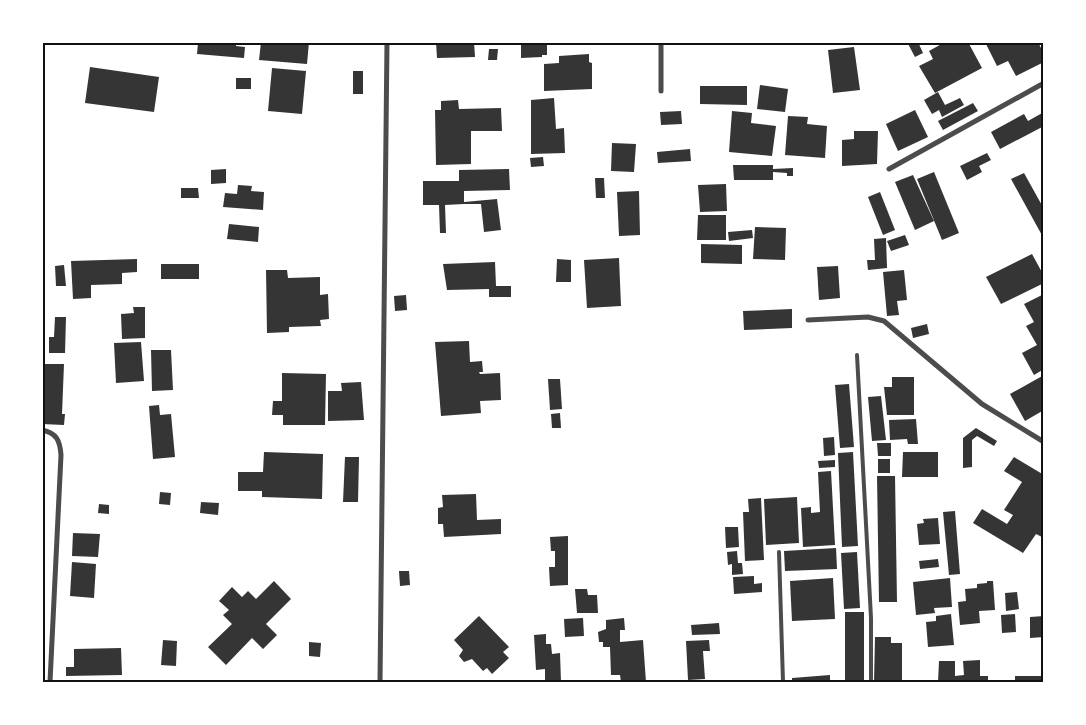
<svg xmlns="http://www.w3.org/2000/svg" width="1086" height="725" viewBox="0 0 1086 725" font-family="'Alegreya Sans',sans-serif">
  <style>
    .building { fill: #353535 }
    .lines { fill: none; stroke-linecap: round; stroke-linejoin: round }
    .service { stroke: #4c4c4c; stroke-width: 4 }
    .minor { stroke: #4c4c4c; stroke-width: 5 }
    .neatline { fill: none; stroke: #111; stroke-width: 2 }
  </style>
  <rect width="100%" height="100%" fill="#fff"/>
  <g class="building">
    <polygon points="224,42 236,42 236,46 245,47 244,58 197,54 198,43 223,45"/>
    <polygon points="261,42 309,42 307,64 259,60"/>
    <polygon points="436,42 474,42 475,57 437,58"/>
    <polygon points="521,42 542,42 542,45 547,45 547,55 542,55 542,57 521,58"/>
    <polygon points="907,42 918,42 923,53 915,57"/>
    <polygon points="945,42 968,42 982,68 935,93 919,66 933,59 929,51"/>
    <polygon points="985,42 1038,42 1044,54 1044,62 1016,76 1008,61 997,66"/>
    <polygon points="854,47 860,90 833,93 828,50"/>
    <polygon points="489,49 498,49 497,60 488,60"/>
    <polygon points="589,54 589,62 592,63 592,89 544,91 544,64 559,63 559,56"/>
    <polygon points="90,67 159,77 154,112 85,103"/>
    <polygon points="272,68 306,71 302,114 268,111"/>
    <rect x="353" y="71" width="10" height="23"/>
    <rect x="236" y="78" width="15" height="11"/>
    <polygon points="760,85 788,89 785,112 757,109"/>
    <polygon points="700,86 747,86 747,105 700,104"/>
    <polygon points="938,92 945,105 960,98 964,105 942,117 939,110 932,114 924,100"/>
    <polygon points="554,98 556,129 564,128 565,153 531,154 531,100"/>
    <polygon points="458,100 459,109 501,108 502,131 471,131 471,164 436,165 435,110 441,110 441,101"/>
    <polygon points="973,103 978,111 943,130 938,121"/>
    <polygon points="915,110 928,137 898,151 886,124"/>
    <polygon points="681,111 682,124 661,125 660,112"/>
    <polygon points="732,111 752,113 751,123 776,126 772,156 729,152"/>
    <polygon points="1044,112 1044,126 1000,149 991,132 1024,114 1028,121"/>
    <polygon points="788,116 808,117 807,124 827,126 825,158 785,155"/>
    <polygon points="854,131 878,131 877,164 842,166 842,140 854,139"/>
    <polygon points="612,143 636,144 634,172 611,171"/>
    <polygon points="690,149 691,161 658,163 657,152"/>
    <polygon points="987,153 991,160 979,166 982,172 967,180 960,166"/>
    <polygon points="543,157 544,166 531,167 530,158"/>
    <polygon points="733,165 773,165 773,169 793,168 793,176 787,176 787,173 773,172 773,180 734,180"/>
    <polygon points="226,169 226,183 211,184 211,170"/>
    <polygon points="509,169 510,190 464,191 464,202 497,199 501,230 484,232 481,204 464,204 445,205 446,233 440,233 439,205 423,205 423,181 459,181 459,170"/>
    <polygon points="934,172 959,233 942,240 917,179"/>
    <polygon points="1024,173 1044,209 1044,239 1011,179"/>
    <polygon points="913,175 934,221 915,230 895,182"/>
    <polygon points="595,178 604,178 605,198 596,198"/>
    <polygon points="726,184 727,211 700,212 698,185"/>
    <polygon points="238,185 252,186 251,191 264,192 263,210 223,207 225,193 237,194"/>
    <polygon points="181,188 198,188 199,198 181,198"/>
    <polygon points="639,191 640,235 619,236 617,192"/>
    <polygon points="880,192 895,230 883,235 868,197"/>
    <polygon points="698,215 726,215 726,240 697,240"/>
    <polygon points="229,224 259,227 258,242 227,239"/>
    <polygon points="755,227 786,228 785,260 753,259"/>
    <polygon points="752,230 753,238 729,241 728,232"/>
    <polygon points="905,235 909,245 891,251 887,241"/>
    <polygon points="886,238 887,268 868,270 867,260 875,260 874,239"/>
    <polygon points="701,244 742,245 742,264 701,263"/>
    <polygon points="1032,254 1044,276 1044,283 1001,304 986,277"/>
    <polygon points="619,258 621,306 587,308 584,260"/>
    <polygon points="137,259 137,272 122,273 122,284 91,285 91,298 73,299 71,261"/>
    <polygon points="557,259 571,260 571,282 556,282"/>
    <polygon points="495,262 496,286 511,286 511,297 489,297 489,289 447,290 443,264"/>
    <rect x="161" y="264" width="38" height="15"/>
    <polygon points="64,265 66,286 56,286 55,266"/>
    <polygon points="838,266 840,298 819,300 817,267"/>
    <polygon points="266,270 287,270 288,278 320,277 320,295 328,294 329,319 320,320 321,326 289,327 289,332 267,333"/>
    <polygon points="904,270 907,300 897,301 899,315 887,316 883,272"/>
    <polygon points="1044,294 1044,369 1034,375 1022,353 1037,345 1026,326 1034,322 1024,304"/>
    <polygon points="406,295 407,310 395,311 394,296"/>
    <polygon points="133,307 145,307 145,338 122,339 121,314 134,313"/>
    <polygon points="792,309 792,328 744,330 743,311"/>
    <polygon points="55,317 66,317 65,353 49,353 49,337 54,337"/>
    <polygon points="927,324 929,334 913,338 911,328"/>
    <polygon points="469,341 470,362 482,361 483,372 479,372 480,374 500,373 501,400 480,401 481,413 441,416 435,342"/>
    <polygon points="141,342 144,381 116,383 114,343"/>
    <polygon points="151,350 171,350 173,390 152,391"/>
    <polygon points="42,364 64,364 62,414 65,414 64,425 42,424"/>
    <polygon points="282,373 326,374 325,425 283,425 283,415 272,415 273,401 282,401"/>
    <polygon points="1044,375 1044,410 1025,421 1010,394"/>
    <polygon points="892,377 914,377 914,415 887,415 884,387 892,387"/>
    <polygon points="548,379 560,379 562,409 550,410"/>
    <polygon points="361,382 364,420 328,421 328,391 342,391 341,383"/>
    <polygon points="849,384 854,447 840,448 835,385"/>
    <polygon points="881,396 886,440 872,441 868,397"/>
    <polygon points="159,405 160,415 171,414 175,457 153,459 149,406"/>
    <polygon points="560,413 561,428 552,428 551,414"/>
    <polygon points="916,419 918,444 908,444 907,439 890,440 889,420"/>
    <polygon points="976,428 997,441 994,446 977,436 972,440 972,467 963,468 963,438"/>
    <polygon points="834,437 835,455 824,456 823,438"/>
    <polygon points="877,443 891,443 891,456 878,456"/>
    <polygon points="264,452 323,454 322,499 262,497 262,491 238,491 238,472 263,472"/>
    <polygon points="853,452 858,546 842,547 838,453"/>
    <polygon points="903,452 938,452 938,477 902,477"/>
    <polygon points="345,457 359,457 358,502 343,502"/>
    <polygon points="1014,457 1044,475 1044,538 1036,534 1023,553 973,523 982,509 1007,524 1013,515 1004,510 1022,482 1004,471"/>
    <rect x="878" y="459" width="12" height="14"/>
    <polygon points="835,460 835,467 819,468 818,461"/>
    <polygon points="831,471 835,545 803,547 801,508 811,507 811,513 820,512 818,472"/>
    <polygon points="877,476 895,476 897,602 879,602"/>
    <polygon points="160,492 171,493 170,505 159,504"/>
    <polygon points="476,494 477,520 501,519 501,534 444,537 443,524 438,524 438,508 443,507 442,495"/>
    <polygon points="797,497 799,543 766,545 764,499"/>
    <polygon points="761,498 764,560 745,561 743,512 749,512 748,499"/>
    <polygon points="201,502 219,503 218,515 200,513"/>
    <polygon points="99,504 109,505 109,514 98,513"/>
    <polygon points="955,511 960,574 949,575 943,512"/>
    <polygon points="938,518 940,544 919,545 917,524 924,523 923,519"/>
    <polygon points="725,527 738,527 739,547 726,548"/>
    <polygon points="73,533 100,534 98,557 72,556"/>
    <polygon points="568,536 568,585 550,586 549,567 555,567 555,551 551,551 550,537"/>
    <polygon points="836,548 837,569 785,571 784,551"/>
    <polygon points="737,551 738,563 742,563 743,574 732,575 732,564 728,565 727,552"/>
    <polygon points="857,552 860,608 844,609 841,553"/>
    <polygon points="938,559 939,567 920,569 919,561"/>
    <polygon points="72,562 96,564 94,598 70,596"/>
    <polygon points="399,571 409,571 410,585 400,586"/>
    <polygon points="754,576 754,584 762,583 762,592 734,594 733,577"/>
    <polygon points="833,578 835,619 792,621 790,581"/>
    <polygon points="950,578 952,607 934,608 935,613 916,615 913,582"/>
    <polygon points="274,581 291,599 266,624 277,635 263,649 252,638 226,665 208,647 232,624 223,615 229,610 219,601 232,587 242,597 248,591 256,599"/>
    <polygon points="987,581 993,581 995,610 979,611 980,623 960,625 958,602 966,601 965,589 977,588 977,584 987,583"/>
    <polygon points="575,589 587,589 588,595 597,595 598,613 577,613"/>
    <polygon points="1017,592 1019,609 1006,611 1005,593"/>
    <rect x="845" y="612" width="19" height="70"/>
    <polygon points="951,614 954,645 928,647 926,622 936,621 936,616"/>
    <polygon points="1015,614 1016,632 1002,633 1001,615"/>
    <polygon points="479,616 509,647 503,652 509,658 492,674 487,668 483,671 472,659 464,662 459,656 463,650 454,640"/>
    <polygon points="1044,616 1044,637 1030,638 1030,617"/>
    <polygon points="583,618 584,636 565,637 564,619"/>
    <polygon points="624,618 625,630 620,630 620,642 643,640 646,682 621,682 620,675 611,675 610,647 603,647 603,642 599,642 598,632 606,629 606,620"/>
    <polygon points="719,623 720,634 692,635 691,625"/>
    <polygon points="546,634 546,644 551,644 552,654 560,653 561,682 545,682 545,669 536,670 534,635"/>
    <polygon points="875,637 891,637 891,643 902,643 902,682 874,682"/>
    <polygon points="163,640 177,641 176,666 161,665"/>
    <polygon points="709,640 710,651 703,651 705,679 688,680 686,641"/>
    <polygon points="309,642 321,643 320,657 309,656"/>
    <polygon points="121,648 122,675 66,676 66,667 74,667 74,649"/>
    <polygon points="980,660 980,676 988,676 988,682 938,682 939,661 955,661 955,676 964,675 963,661"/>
    <polygon points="830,675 830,682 792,682 792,678"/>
    <rect x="1015" y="676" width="29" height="6"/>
  </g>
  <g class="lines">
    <g class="service">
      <polyline points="857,355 871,618 871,682"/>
      <polyline points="779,552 783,682"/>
    </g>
    <g class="minor">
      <polyline points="661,91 661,42"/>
      <polyline points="889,169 1044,83"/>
      <polyline points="808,320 868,317 884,321 982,404 1044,442"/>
      <path d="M42 430C57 433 60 441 61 455L50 682"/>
      <polyline points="380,682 387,42"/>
    </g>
  </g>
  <rect width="1086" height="725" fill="none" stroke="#ffffff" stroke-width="88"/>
  <rect x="44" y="44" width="998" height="637" class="neatline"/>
</svg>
